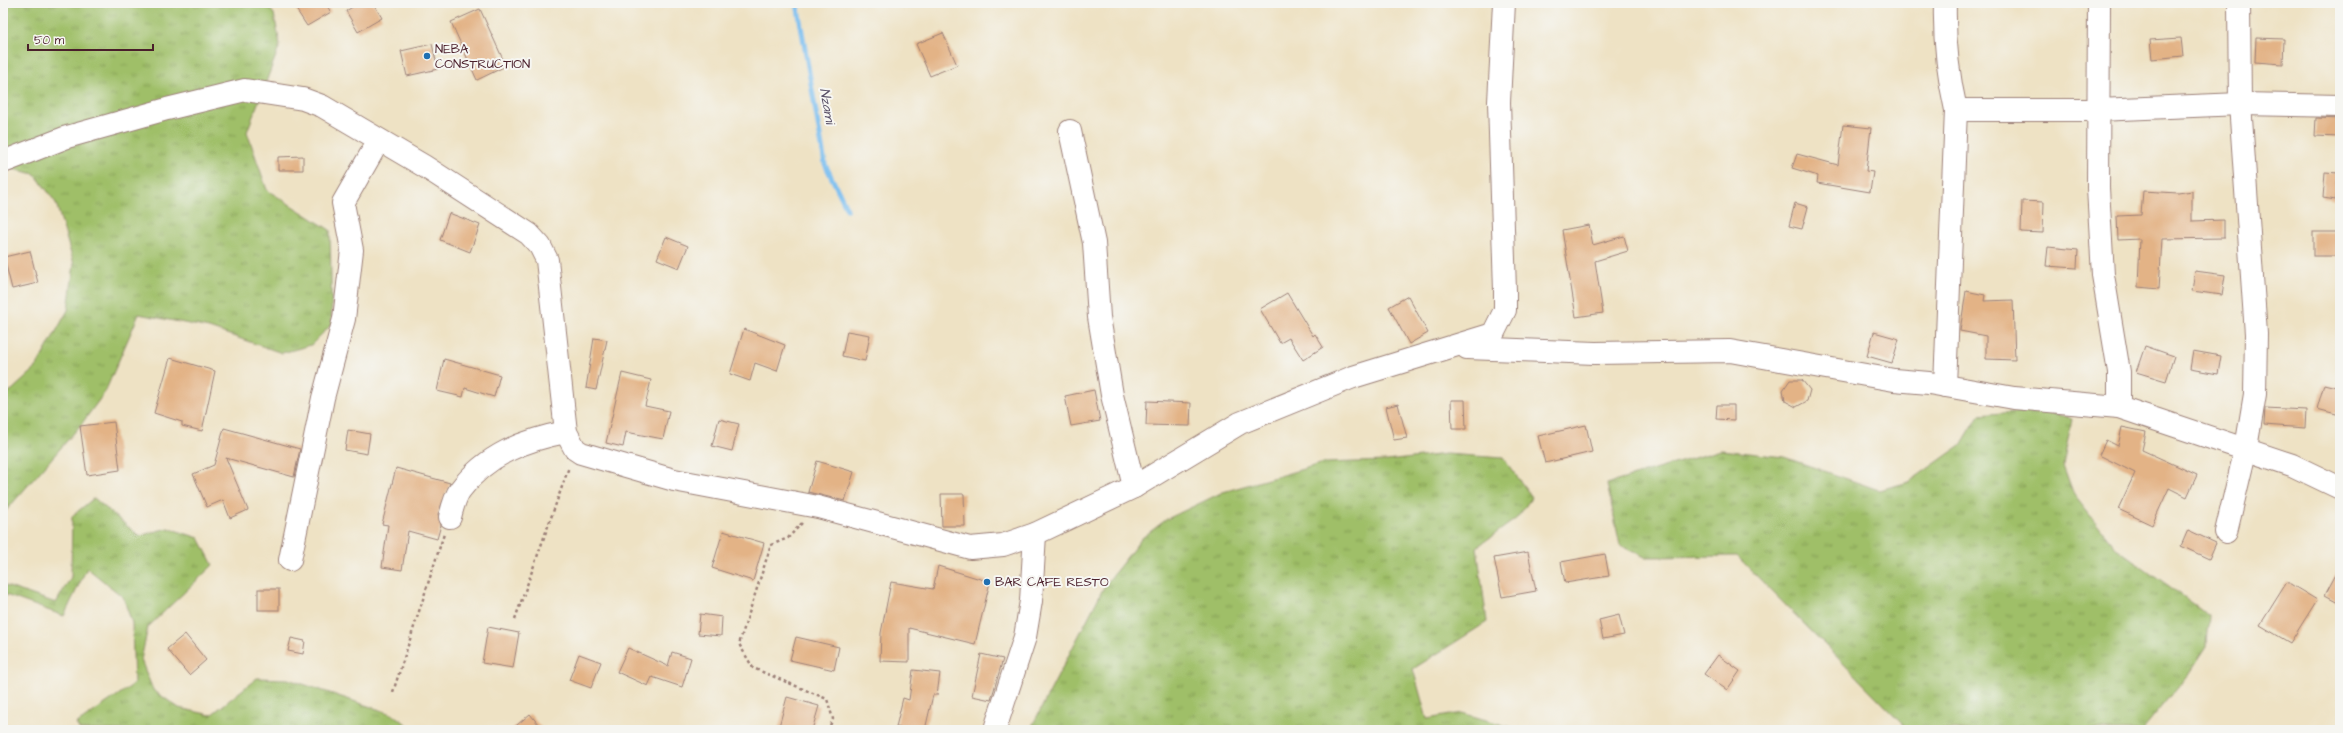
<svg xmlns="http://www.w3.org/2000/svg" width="2343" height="733" viewBox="0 0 2343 733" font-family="'Architects Daughter',sans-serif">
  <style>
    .grass { fill: url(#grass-tufts); stroke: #746f49 }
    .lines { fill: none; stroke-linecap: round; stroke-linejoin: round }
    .stream { stroke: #79bef0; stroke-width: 5 }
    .building { fill: #e3b386 }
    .minor-casing { stroke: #9c8078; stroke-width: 24 }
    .path { stroke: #9c8078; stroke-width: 2.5; stroke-dasharray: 3 3; stroke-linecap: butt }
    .minor { stroke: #fff; stroke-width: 22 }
    .poi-dot { fill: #1f6fb2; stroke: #f6f6f2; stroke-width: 1.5 }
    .labels { text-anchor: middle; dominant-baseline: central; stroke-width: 4; stroke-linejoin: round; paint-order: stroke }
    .poi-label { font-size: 13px; fill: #4a1f2b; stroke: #f6f6f2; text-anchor: start }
    .water-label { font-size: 14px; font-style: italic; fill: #584f66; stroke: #f6f6f2 }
  </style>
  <defs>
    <pattern id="grass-tufts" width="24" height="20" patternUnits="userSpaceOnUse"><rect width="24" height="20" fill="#9fbf67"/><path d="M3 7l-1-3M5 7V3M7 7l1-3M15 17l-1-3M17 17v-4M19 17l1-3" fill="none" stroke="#849b55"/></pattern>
  </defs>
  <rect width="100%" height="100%" fill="#f6f6f2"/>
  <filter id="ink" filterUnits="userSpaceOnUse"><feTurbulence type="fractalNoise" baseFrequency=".025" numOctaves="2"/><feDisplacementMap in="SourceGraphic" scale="8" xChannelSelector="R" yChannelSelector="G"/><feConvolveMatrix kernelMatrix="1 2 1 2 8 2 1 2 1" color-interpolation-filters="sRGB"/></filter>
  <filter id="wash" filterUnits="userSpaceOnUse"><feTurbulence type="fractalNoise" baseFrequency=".012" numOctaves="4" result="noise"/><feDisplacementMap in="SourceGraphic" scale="16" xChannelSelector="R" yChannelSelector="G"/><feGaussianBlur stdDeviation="0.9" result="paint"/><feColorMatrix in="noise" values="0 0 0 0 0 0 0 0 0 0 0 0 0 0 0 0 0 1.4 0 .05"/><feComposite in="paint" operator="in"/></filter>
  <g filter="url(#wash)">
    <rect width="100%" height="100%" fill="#eee2c4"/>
    <g class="grass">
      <polygon points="3,3 265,3 274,14 280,45 247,132 267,190 330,230 332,324 311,345 282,353 209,328 139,314 105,392 80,426 3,514 3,395 12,390 35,369 68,310 74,264 56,203 35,174 3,167"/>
      <polygon points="2037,410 2072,418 2063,465 2074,495 2115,547 2209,615 2207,647 2190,673 2143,730 1909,730 1737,556 1645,557 1620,545 1607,484 1721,450 1784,457 1879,490 1909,482 1961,445 1979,415"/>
      <polygon points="1446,454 1503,458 1532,497 1517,518 1477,547 1487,622 1413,669 1427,719 1462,713 1521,730 1030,730 1105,585 1142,538 1167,519 1223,492 1324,463 1387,461"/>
      <polygon points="94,498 139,536 168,528 199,538 213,565 148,627 141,660 153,690 179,708 211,715 257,678 288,679 392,714 415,730 80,730 76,724 134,684 132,623 123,597 87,568 64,616 3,594 3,585 56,603 71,577 72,516"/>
    </g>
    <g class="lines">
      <polyline class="stream" points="797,3 825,164 847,209"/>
    </g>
    <g id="blocks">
      <g class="building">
        <polygon points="292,3 325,3 331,12 307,26"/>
        <polygon points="359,3 373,3 382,18 358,32 346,11"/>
        <polygon points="480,9 506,66 477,80 451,22"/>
        <polygon points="943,33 957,65 930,76 916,44"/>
        <polygon points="2181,38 2183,56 2152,59 2150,40"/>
        <polygon points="2256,38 2284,39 2283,64 2255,62"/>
        <polygon points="432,44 438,69 407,76 401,51"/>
        <polygon points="2316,118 2340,119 2340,137 2315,136"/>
        <polygon points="1843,125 1871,128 1866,171 1873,172 1870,192 1817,183 1818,176 1792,168 1797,154 1838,165"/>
        <polygon points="303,156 303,170 278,170 278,157"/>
        <polygon points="2325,172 2338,173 2336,200 2323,198"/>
        <polygon points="2143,191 2178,193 2192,191 2192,221 2224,220 2224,238 2162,239 2159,289 2138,287 2140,239 2118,240 2117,216 2141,215"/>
        <polygon points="2022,201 2044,202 2043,233 2021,232"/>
        <polygon points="1795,203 1808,207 1802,229 1789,226"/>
        <polygon points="449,213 480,225 470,252 440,240"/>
        <polygon points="1589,225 1593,245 1624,236 1628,251 1595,261 1603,313 1576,317 1562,230"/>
        <rect x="2313" y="232" width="27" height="24"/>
        <polygon points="666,237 688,246 679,268 657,259"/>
        <polygon points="2048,247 2078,250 2077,268 2046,266"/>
        <polygon points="30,251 38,283 12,289 4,257"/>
        <polygon points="2195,271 2225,275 2222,295 2192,291"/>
        <polygon points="1966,291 1985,295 1984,301 2013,300 2015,360 1986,359 1986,336 1960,331"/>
        <polygon points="1287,293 1313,336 1315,334 1323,347 1303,360 1289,338 1280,343 1260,309"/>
        <polygon points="1408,296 1428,333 1409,344 1389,307"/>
        <polygon points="744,329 785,345 777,371 755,363 750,381 730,374"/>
        <polygon points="847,331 870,335 865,361 842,356"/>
        <polygon points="1874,332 1899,339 1892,363 1867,356"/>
        <polygon points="594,338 607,340 596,390 586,388"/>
        <polygon points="2145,346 2174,356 2166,381 2136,372"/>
        <polygon points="2193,351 2221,356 2218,374 2190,369"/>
        <polygon points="170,358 215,371 202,431 182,426 182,422 154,413"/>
        <polygon points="444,359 500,375 494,397 465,388 463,397 437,391"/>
        <polygon points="622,373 651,380 645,406 669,411 663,439 626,432 623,447 606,443"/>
        <polygon points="1790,380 1802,380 1810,390 1807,401 1796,407 1785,401 1783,390"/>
        <polygon points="2324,384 2340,388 2340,415 2317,409"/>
        <polygon points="1094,390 1100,421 1071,426 1065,396"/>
        <polygon points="1451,400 1465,400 1466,429 1452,429"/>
        <polygon points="1147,401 1191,403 1190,426 1146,425"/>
        <polygon points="1398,404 1407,438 1394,440 1386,407"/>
        <polygon points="1717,405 1734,405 1734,420 1716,419"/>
        <polygon points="2265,408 2306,410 2305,428 2264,425"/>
        <polygon points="719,419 739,424 732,451 712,446"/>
        <polygon points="114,422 120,470 87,475 80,426"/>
        <polygon points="1586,425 1592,452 1545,463 1538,436"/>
        <polygon points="2122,427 2146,432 2142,450 2197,475 2187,497 2169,488 2152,525 2118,509 2135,473 2099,455 2106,440 2118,446"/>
        <polygon points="224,428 300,449 294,477 226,458 248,510 230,518 223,500 207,507 193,474 214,465"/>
        <polygon points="348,430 370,434 367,454 345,450"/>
        <polygon points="817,461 854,472 845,501 808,492"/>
        <polygon points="396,468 450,483 438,514 441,525 437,539 408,531 402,570 382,567 388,525 382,524"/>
        <polygon points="941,494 964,494 965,526 942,526"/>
        <polygon points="2188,530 2216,543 2209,559 2181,546"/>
        <polygon points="723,531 764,543 753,581 712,568"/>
        <polygon points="1528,552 1536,591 1502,597 1494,558"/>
        <polygon points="1605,554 1609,576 1565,583 1561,562"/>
        <polygon points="938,566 990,582 975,644 909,628 909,662 880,661 881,633 891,582 933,589"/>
        <polygon points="2340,567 2340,603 2325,595"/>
        <polygon points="2287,582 2317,600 2290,643 2260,625"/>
        <rect x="258" y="589" width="21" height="21"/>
        <polygon points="700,614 722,617 721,636 698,634"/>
        <polygon points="1619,615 1624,635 1603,639 1599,620"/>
        <polygon points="488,627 519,633 513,668 482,663"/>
        <polygon points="185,634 206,660 189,675 167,649"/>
        <polygon points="796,637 839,647 834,670 790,660"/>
        <polygon points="291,638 305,641 303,654 288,651"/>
        <polygon points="628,648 668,666 672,652 691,658 682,687 652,677 648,686 617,672"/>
        <polygon points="579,654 601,662 591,688 569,680"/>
        <polygon points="981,654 1003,659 991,700 972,696"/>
        <polygon points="1718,655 1740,671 1727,690 1704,674"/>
        <polygon points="913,670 940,673 937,695 933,695 925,730 908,730 896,727 903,698 909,700"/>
        <polygon points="787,697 819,706 812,730 778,730"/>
        <polygon points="530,714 543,730 511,730"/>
      </g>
    </g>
  </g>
  <g filter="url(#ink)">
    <use href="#blocks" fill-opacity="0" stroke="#9c8078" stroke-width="1"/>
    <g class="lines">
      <g class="minor-casing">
        <g id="minor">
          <polyline points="2099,3 2098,188 2103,275 2119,372 2119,407"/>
          <polyline points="1956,110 2098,110 2240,104 2340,106"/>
          <polyline points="1070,131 1094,243 1099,317 1112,395 1134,487"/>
          <polyline points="3,162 67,137 167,109 245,90 303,99 322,106 424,166 529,234 540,246 547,260 566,432 575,449 581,453 674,480 818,507 970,548 1003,545 1035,534 1134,487 1240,423 1353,377 1493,334 1505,310 1505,291 1499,102 1504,3"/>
          <polyline points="1467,348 1595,353 1730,351 1894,380 1929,383 2014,398 2119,407 2292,465 2340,488"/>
          <path d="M1945 386 1956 110C1948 75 1944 39 1945 3"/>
          <path d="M450 517C452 509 455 497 460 490 486 455 524 440 566 432"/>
          <polyline points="2226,532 2246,448 2255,394 2256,334 2240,104 2239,3"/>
          <polyline points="290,560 323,398 344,319 352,250 343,203 379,140"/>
          <polyline points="996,726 1025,637 1031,601 1035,534"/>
        </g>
      </g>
      <g class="path">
        <polyline points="802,523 788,538 771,545 739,644 753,668 827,699 833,719 828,730"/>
        <polyline points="515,619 569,467"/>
        <polyline points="393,692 444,534"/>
      </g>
      <use href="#minor" class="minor"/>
    </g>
  </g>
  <g class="poi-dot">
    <circle cx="427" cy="56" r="4"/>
    <circle cx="987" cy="582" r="4"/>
  </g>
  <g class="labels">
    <g class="poi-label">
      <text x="435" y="49">NEBA<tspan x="435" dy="15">CONSTRUCTION</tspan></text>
      <text x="995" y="582">BAR CAFE RESTO</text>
    </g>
    <g class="water-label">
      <text transform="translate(827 106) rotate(80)">Nzami</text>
    </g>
  </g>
  <rect width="2343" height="733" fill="none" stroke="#f6f6f2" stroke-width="16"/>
  <path d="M28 44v6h125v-6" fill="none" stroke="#4a1f2b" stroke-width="2"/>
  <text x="34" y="44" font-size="12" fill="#4a1f2b" stroke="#f6f6f2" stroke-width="3" paint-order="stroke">50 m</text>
</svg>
